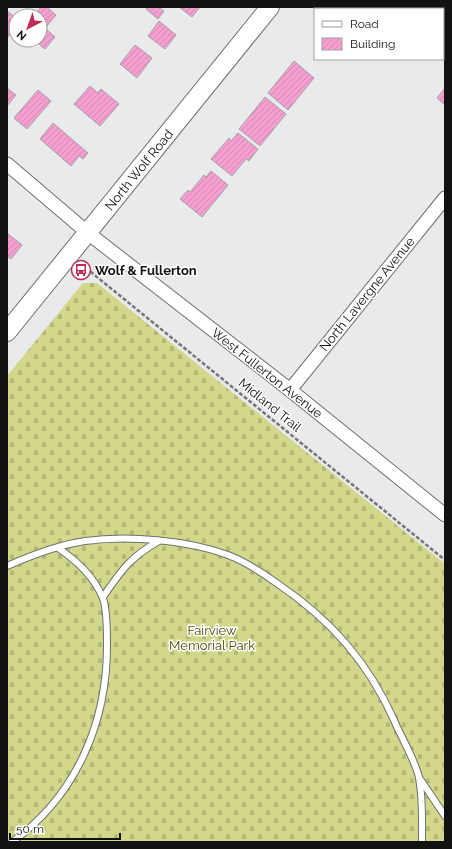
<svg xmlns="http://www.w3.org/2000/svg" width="452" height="849" viewBox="0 0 452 849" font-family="Raleway,sans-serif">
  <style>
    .cemetery { fill: url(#cemetery-stones) }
    .building { fill: url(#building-hatch); stroke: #a4a2a3 }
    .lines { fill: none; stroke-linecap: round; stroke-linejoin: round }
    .lane-casing { stroke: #6f6f71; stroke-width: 8 }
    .street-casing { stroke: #6f6f71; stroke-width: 15 }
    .secondary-casing { stroke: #6f6f71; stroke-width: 20 }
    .path { stroke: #767677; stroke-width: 2.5; stroke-dasharray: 4 2; stroke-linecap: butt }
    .lane { stroke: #fff; stroke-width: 6 }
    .street { stroke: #fff; stroke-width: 13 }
    .secondary { stroke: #fff; stroke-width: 18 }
    .labels { text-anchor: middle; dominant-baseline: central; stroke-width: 3; stroke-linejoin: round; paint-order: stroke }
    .street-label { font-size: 13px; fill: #121213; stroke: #fff }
    .poi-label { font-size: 13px; font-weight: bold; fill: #121213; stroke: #fff; text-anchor: start }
    .park-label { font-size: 13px; fill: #4d5004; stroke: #fff }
  </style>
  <defs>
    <pattern id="cemetery-stones" width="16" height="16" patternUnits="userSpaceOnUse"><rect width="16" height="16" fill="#d2d78a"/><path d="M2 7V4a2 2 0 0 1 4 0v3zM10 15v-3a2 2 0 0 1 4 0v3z" fill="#b3b876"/></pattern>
    <pattern id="building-hatch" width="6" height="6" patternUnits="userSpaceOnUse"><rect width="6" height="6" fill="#f59fd1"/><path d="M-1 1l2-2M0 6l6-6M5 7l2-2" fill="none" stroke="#d188b3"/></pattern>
  </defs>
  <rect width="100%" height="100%" fill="#e9eaeb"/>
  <polygon class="cemetery" points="83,283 97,283 445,564 445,842 7,842 7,376"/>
  <g class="building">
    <polygon points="41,7 47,7 56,15 46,27 40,22 40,16 34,16"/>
    <polygon points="147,7 159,7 164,11 158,19 146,9"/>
    <polygon points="179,7 200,7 192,17"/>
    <polygon points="339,7 368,7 366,9 337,9"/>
    <polygon points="7,11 15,17 9,23 16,28 7,38"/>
    <polygon points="159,21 176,35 165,49 148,36"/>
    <polygon points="43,26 55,37 45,49 34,40 40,40 40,30"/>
    <polygon points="135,45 152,58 137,78 120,64"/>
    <polygon points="294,61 314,78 288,110 268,93"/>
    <polygon points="90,86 98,93 101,89 119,104 100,126 74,104"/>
    <polygon points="7,88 16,95 7,106"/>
    <polygon points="445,88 445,105 437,98"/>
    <polygon points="38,90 51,101 27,129 14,118"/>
    <polygon points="265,97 286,114 260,146 239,129"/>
    <polygon points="53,123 88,153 83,159 79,156 71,166 40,139"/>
    <polygon points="238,133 258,149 249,161 246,159 232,176 211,159 229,138 231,141"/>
    <polygon points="211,171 228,185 202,217 180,199 188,190 190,192 204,175 206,177"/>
    <polygon points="7,233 22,245 11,259 7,256"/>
  </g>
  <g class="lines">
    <g class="lane-casing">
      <g id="lane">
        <path d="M7 566C32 555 58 545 85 541 128 535 187 540 228 555 246 562 263 573 278 584 331 620 368 662 394 720 400 735 417 764 419 778 423 799 422 821 422 842"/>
        <path d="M103 597C121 571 130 557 159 541"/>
        <polyline points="420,779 445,816"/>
        <path d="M12 842C77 795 108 721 107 642 107 630 107 606 102 596 93 576 76 560 58 548"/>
      </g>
    </g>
    <g class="street-casing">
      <g id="street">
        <polyline points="7,164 88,233 290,390 445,515"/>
        <polyline points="290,390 445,198"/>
      </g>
    </g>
    <g class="secondary-casing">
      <polyline id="secondary" points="7,332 270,7"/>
    </g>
    <polyline class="path" points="81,264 445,560"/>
    <use href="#lane" class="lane"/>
    <use href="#street" class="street"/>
    <use href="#secondary" class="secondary"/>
  </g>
  <defs>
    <g id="bus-ring" transform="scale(1)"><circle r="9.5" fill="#fff" stroke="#bd2d54" stroke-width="1.5"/><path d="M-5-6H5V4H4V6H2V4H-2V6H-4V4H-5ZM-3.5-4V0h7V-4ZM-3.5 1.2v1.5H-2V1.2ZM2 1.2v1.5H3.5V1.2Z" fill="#bd2d54"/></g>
  </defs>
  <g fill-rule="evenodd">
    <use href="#bus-ring" x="81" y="270"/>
  </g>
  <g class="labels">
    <g class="street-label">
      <text transform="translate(139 170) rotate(-51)">North Wolf Road</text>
      <text transform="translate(367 294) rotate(-51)">North Lavergne Avenue</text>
      <text transform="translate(267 373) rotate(38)">West Fullerton Avenue</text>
      <text transform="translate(270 405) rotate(39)">Midland Trail</text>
    </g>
    <g class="poi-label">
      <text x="95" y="270">Wolf &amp; Fullerton</text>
    </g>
    <g class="park-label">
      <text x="212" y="630">Fairview<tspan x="212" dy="15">Memorial Park</tspan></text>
    </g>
  </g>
  <rect width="452" height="849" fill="none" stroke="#121213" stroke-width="16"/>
  <rect x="314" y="8" width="130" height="52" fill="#ffffff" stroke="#a0a0a1"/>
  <rect x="322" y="21" width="20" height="6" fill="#ffffff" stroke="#a0a0a1"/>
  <text x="350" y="28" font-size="12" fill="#121213">Road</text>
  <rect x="322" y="38" width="20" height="12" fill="url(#building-hatch)" stroke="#a0a0a1"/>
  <text x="350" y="48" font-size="12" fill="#121213">Building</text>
  <g transform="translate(28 28) rotate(221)"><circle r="19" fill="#ffffff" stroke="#a0a0a1"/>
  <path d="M0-3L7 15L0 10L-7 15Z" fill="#bd2d54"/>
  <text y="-6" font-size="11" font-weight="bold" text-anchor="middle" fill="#121213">N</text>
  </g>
  <path d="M10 833v6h110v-6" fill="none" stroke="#121213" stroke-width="2"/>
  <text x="16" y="833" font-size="12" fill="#121213" stroke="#ffffff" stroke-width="3" paint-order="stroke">50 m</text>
</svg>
